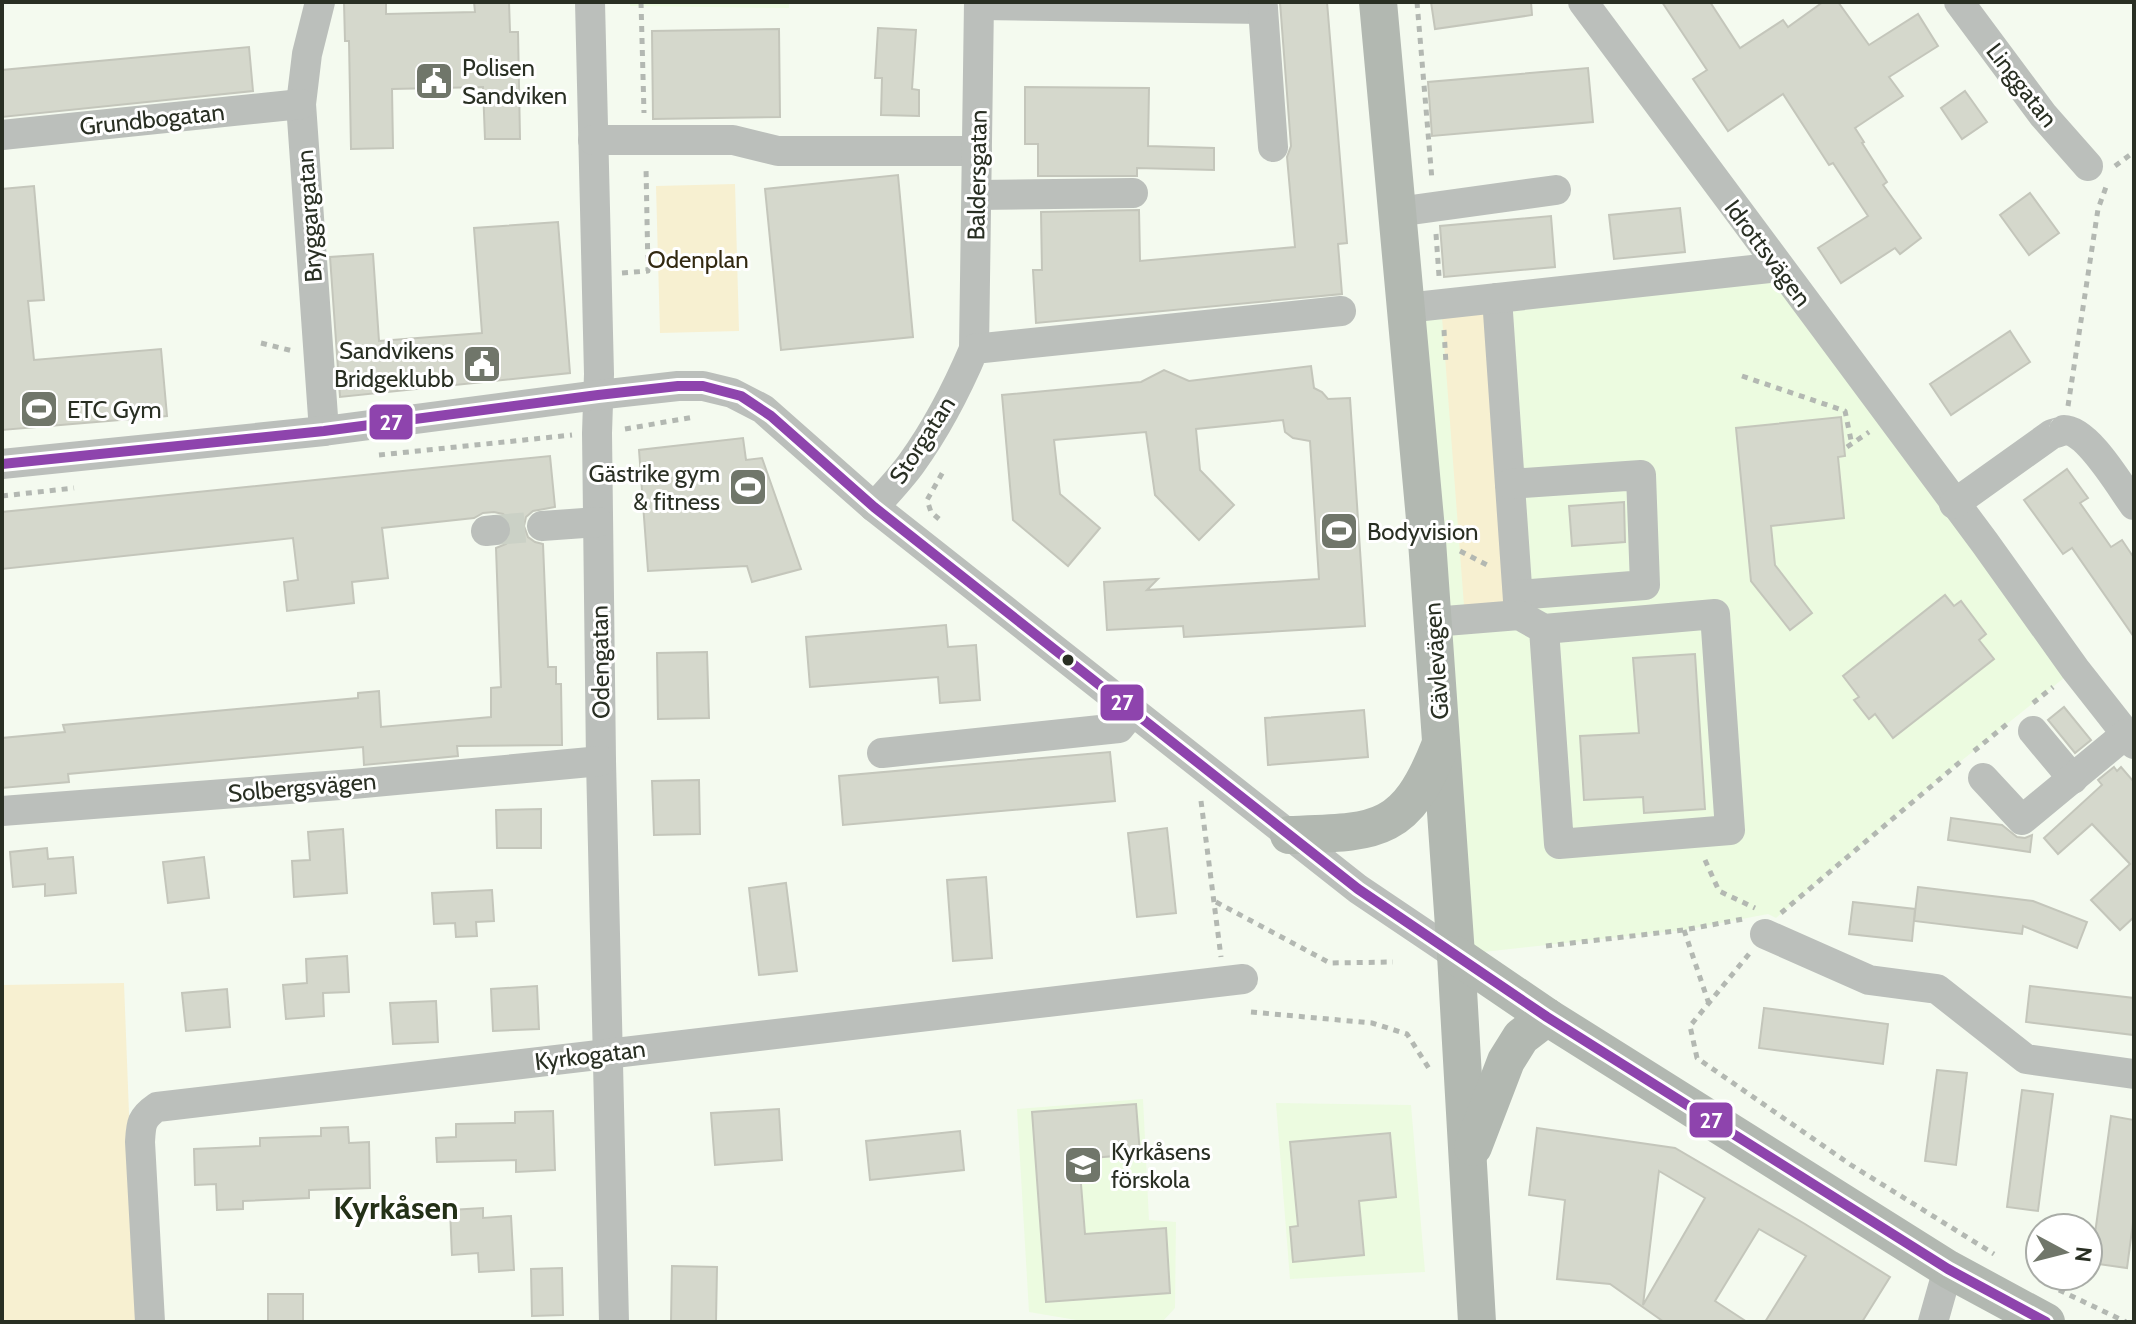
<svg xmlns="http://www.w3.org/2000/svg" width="2136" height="1324" viewBox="0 0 2136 1324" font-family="Cabin,sans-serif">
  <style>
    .built { fill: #ecfbe0 }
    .green { fill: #f7f0d1 }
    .building { fill: #d5d8cc; stroke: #c4c6bb; stroke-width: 2; fill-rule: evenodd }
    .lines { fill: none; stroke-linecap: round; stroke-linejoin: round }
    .minor-tunnel { stroke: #cbd1c6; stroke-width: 30; stroke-dasharray: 30 15; stroke-linecap: butt }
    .path { stroke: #b3b8b2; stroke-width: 5; stroke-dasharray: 6 6; stroke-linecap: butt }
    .minor { stroke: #bbbfbb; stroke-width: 30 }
    .major { stroke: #b2b8b1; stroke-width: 38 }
    .bus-1-casing { stroke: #fff; stroke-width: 16 }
    .bus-1 { stroke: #8e44ad; stroke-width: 10 }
    .bus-dot { fill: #292f23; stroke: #fff; stroke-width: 3 }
    .labels { text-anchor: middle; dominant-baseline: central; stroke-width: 6; stroke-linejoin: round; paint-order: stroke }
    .poi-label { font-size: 24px; fill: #292f23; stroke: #fff; text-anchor: start }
    .street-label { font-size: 24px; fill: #292f23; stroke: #fff }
    .park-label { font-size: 24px; fill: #322810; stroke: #fff }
    .district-label { font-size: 32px; font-weight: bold; fill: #243118; stroke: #fff }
    .line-badge { stroke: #fff; stroke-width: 3 }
    .badge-label { font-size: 22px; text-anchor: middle; font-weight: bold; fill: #fff }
  </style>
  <rect width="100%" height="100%" fill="#f4faef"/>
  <g class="built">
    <polygon points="630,2 789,2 789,8 630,6"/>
    <polygon points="1779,267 2075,669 1950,770 1776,918 1768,914 1684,930 1456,955 1406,308"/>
    <polygon points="1143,1099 1149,1220 1176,1222 1175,1308 1162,1322 1088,1322 1029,1312 1017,1109"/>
    <polygon points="1276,1103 1411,1105 1425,1272 1290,1279"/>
  </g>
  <g class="green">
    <polygon points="735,184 739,331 660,333 656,186"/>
    <polygon points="1497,298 1519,615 1465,619 1441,304"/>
    <polygon points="124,983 137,1322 2,1322 2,985"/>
  </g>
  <g class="building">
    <polygon points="344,2 386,2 386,14 475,12 474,2 509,2 510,32 518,32 520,139 485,139 483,87 392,89 393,148 351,149 349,41 345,41"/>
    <polygon points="1280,2 1327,2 1347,243 1338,244 1342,294 1036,323 1033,270 1042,270 1041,212 1139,210 1140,261 1295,247 1287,157 1291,146"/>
    <polygon points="1431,2 1531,2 1532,15 1435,29"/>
    <polygon points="1662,2 1710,2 1740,48 1783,20 1788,27 1823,2 1838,2 1869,45 1918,14 1938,46 1889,77 1903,96 1855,128 1864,142 1862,143 1887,182 1883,185 1921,238 1900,254 1895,248 1841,283 1818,248 1868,216 1833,163 1829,165 1783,94 1728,131 1693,79 1707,70"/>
    <polygon points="878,28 916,30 912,89 919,90 919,116 881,115 882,78 875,78"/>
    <polygon points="779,29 780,117 653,119 652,31"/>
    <polygon points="249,47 253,91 2,117 2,70"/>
    <polygon points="1588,68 1593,122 1432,136 1428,82"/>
    <polygon points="1025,87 1149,88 1148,146 1214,148 1214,170 1137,168 1137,176 1038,176 1038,144 1025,144"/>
    <polygon points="1965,91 1987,122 1962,139 1941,108"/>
    <polygon points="898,175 913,337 781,350 765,189"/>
    <polygon points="34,186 44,300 28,301 34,360 161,349 167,416 2,430 2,189"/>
    <polygon points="2030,193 2059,233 2029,255 2000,215"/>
    <polygon points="1680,208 1685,252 1614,259 1609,215"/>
    <polygon points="1551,216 1555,267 1444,277 1440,226"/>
    <polygon points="558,222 570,373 340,397 330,257 373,254 379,341 482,333 474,228"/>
    <polygon points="2010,331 2030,362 1951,415 1930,384"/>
    <polygon points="1311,366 1314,388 1322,392 1328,399 1350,398 1365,626 1184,637 1183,626 1107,630 1104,582 1158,579 1147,590 1319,579 1310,441 1293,438 1285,432 1283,420 1196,429 1200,470 1234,505 1199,540 1155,495 1146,432 1054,440 1060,494 1100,528 1068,566 1013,520 1002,395 1141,382 1164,370 1189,381"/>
    <polygon points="1841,417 1845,456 1838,457 1844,518 1771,526 1775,565 1812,613 1790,630 1751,581 1736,428"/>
    <polygon points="743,438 746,460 762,458 801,569 752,582 747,566 648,571 639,450"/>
    <polygon points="550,456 555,507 533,511 526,517 524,526 528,537 535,542 543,544 548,667 556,667 556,684 561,684 562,745 457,746 458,756 364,765 363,747 68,774 69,782 2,788 2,738 65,732 63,725 358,698 358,693 379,691 381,727 491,717 491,688 501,687 496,548 506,544 511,538 513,529 509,519 503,514 494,512 483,513 474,518 382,528 388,578 352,582 354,603 287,611 284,582 298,580 293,538 2,569 2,512"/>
    <polygon points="2067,469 2088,498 2080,503 2111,547 2122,540 2134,558 2134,637 2072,548 2063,554 2024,500"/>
    <polygon points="1624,502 1625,542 1572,546 1569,506"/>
    <polygon points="1945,595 1954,606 1961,601 1986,634 1979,640 1994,659 1893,738 1875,714 1869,719 1854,700 1859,697 1843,676"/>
    <polygon points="946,625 948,647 976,645 980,700 940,703 938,677 810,687 806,637"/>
    <polygon points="707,652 709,718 658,719 657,653"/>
    <polygon points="1695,654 1705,809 1644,813 1643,797 1584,800 1580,736 1639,733 1633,658"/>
    <polygon points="2064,707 2091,740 2075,753 2048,720"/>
    <polygon points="1364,710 1368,757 1268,765 1265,718"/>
    <polygon points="1110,752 1115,801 843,825 839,776"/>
    <polygon points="2114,767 2117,771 2121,767 2134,782 2134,917 2120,930 2091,900 2130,864 2092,824 2058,854 2044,838 2102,785 2098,780"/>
    <polygon points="699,780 700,834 654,835 652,781"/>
    <polygon points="541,809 541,848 497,848 496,810"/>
    <polygon points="1951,818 2002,825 2017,837 2025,838 2032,835 2030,852 1948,840"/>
    <polygon points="1167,828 1176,913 1137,917 1128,833"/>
    <polygon points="343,829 347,893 294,897 292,861 310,860 308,832"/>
    <polygon points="47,848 48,859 73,857 76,893 45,896 45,884 13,887 10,852"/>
    <polygon points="204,857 209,898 168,903 163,862"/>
    <polygon points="986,877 992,958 953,961 947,880"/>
    <polygon points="786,883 797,971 759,975 749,888"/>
    <polygon points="1918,887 2033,901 2087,922 2077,948 2023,926 2022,934 1914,921"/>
    <polygon points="492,890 494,921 476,922 477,936 456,937 455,923 434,924 432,893"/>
    <polygon points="1853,902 1915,909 1912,941 1849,934"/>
    <polygon points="347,956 349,992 323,993 324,1016 286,1019 283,985 307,983 306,959"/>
    <polygon points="537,986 539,1029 493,1031 491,989"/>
    <polygon points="2030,986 2134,998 2134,1035 2026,1022"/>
    <polygon points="227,989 230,1027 186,1031 182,993"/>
    <polygon points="436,1001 438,1042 393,1044 390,1003"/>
    <polygon points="1764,1008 1888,1024 1883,1064 1759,1048"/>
    <polygon points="1937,1070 1967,1073 1956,1165 1925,1161"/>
    <polygon points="2022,1090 2053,1094 2038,1211 2007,1207"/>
    <polygon points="1136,1104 1140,1154 1079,1159 1085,1234 1166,1228 1170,1293 1046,1302 1032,1112"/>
    <polygon points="779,1109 782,1160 715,1165 711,1113"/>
    <polygon points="553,1111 555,1170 516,1172 516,1160 437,1162 436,1138 456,1137 456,1124 515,1123 515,1112"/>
    <polygon points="2111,1116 2134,1120 2134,1215 2127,1268 2091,1263"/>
    <polygon points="348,1127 349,1143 369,1142 370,1188 309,1190 309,1198 243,1201 243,1209 217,1210 216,1184 195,1185 194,1149 260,1146 260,1138 321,1136 321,1128"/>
    <path d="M1537 1128 1675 1148 1805 1224 1890 1277 1862 1322H1765L1806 1256 1759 1229 1715 1301 1747 1322H1664L1610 1284 1557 1279 1565 1200 1529 1195ZM1659 1171 1705 1198 1643 1305Z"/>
    <polygon points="960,1131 964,1170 870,1180 866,1141"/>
    <polygon points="1390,1133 1396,1197 1359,1201 1364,1255 1293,1262 1290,1227 1298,1226 1290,1142"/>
    <polygon points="483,1208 483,1218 511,1216 514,1270 479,1272 478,1253 452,1255 450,1210"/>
    <polygon points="672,1266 717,1267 716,1322 671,1322"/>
    <polygon points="562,1268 563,1315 532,1316 531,1269"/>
    <rect x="268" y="1294" width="35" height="28"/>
  </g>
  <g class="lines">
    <polyline class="minor-tunnel" points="495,530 542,526"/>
    <g class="path">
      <polyline points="641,2 644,113"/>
      <polyline points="1417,2 1432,180"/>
      <polyline points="2115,166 2134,152"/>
      <polyline points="1436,234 1439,276"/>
      <polyline points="622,273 648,271 646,167"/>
      <polyline points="1444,330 1446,364"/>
      <polyline points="261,343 293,351"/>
      <polyline points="1742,376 1845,411 1852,445"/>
      <polyline points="2068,406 2098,209 2106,187"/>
      <polyline points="625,429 694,417"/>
      <polyline points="1847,447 1869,432"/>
      <polyline points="379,455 572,435"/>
      <polyline points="2,496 74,488"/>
      <polyline points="939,519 931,512 927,500 944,470"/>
      <polyline points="1460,551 1487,565"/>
      <polyline points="2033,703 2053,687"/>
      <polyline points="1974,751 2007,724"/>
      <polyline points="1201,801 1221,957"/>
      <polyline points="1705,860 1719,891 1755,908"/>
      <polyline points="1216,902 1330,963 1393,962"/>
      <polyline points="1781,913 1960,762"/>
      <polyline points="1684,930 1709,1004"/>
      <polyline points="1546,946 1684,930 1743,919"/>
      <polyline points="1749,954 1690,1026 1697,1058 1851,1165 1994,1254"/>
      <polyline points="1251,1012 1372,1023 1407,1034 1430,1070"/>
      <polyline points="2059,1290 2126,1322"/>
    </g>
    <g class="minor">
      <polyline points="320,2 307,54 301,104 324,431"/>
      <polyline points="590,2 599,374 597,433 601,761 614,1322"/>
      <polyline points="1583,2 1985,543 2075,669 2134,744"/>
      <polyline points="1959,2 2043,115 2088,166"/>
      <polyline points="979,5 1263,9 1262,2"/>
      <polyline points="1263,9 1273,147"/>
      <polyline points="2,135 301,104"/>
      <polyline points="593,140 733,140 778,151 977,151"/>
      <polyline points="977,195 1133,193"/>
      <polyline points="1397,212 1556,190"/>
      <polyline points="1497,298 1519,615"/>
      <polyline points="1406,308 1779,267"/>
      <polyline points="974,349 979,2"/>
      <polyline points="2,464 324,431 598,395 678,386 703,386 732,393 763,409 874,507 1358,889 1456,955"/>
      <polyline points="1510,484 1641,475 1645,585 1518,595"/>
      <path d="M1954 504 2052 434C2052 434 2064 431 2064 430 2088 430 2120 486 2134 505"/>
      <path d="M874 507C887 493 900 479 911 464 937 428 957 389 974 349L1341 311"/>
      <polyline points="542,526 598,522"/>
      <polyline points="486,531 495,530"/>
      <polyline points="1433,622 1519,615 1544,629 1559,844 1730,830 1715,614 1544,629"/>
      <polyline points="2033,731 2073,779"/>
      <polyline points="882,753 1119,728 1132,712"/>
      <polyline points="1983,778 2022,820 2126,734"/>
      <polyline points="2,811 353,784 601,761"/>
      <polyline points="1765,934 1869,980 1937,989 2026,1059 2134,1074"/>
      <path d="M150 1322 140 1142C141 1124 141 1118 157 1107L1243 979"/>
      <polyline points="1933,1322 1948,1269"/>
    </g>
    <g class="major">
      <polyline points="1378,2 1427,541 1456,955 1477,1322"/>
      <path d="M1289 835C1376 832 1405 835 1440 746"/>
      <polyline points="1456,955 1547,1017 1948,1269 2046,1322"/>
      <polyline points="1473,1147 1506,1061 1521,1037 1547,1017"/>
    </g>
    <g class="bus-1-casing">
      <polyline id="bus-1" points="2,464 324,431 598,395 678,386 703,386 741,396 771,416 874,507 1358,889 1547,1017 1948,1269 2046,1322"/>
    </g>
    <use href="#bus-1" class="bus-1"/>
  </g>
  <defs>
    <g id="civic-square" transform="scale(2)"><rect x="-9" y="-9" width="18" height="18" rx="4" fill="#70766a" stroke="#fff"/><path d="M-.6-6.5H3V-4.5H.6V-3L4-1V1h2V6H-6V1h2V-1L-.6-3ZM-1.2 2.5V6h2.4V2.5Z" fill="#fff"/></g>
    <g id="stadium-square" transform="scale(2)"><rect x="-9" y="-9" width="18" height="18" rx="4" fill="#70766a" stroke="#fff"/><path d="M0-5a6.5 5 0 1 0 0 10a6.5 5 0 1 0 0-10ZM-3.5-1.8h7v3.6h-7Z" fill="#fff"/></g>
    <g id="school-square" transform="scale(2)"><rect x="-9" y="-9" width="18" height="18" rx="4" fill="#70766a" stroke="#fff"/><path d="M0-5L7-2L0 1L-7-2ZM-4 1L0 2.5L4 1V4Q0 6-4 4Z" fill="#fff"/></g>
  </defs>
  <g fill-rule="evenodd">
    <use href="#civic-square" x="434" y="81"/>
    <use href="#civic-square" x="482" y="364"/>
    <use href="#stadium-square" x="39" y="409"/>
    <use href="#stadium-square" x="748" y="487"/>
    <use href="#stadium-square" x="1339" y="531"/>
    <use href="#school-square" x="1083" y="1165"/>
  </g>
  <circle class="bus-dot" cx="1068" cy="660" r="7"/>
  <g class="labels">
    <g class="poi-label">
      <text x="462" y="67">Polisen<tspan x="462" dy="28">Sandviken</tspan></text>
      <text x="454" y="350" text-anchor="end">Sandvikens<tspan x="454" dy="28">Bridgeklubb</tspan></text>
      <text x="67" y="409">ETC Gym</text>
      <text x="720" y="473" text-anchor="end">Gästrike gym<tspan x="720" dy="28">&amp; fitness</tspan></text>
      <text x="1367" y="531">Bodyvision</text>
      <text x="1111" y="1151">Kyrkåsens<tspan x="1111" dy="28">förskola</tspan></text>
    </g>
    <g class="street-label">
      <text transform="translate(2022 85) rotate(52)">Linggatan</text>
      <text transform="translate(152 119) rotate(-6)">Grundbogatan</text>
      <text transform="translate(977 175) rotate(-89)">Baldersgatan</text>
      <text transform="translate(309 216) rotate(-94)">Bryggargatan</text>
      <text transform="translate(1768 253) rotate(53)">Idrottsvägen</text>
      <text transform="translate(922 440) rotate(-57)">Storgatan</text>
      <text transform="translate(1436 661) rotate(-94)">Gävlevägen</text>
      <text transform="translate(600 662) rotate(-91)">Odengatan</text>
      <text transform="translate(302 787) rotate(-5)">Solbergsvägen</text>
      <text transform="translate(590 1055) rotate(-7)">Kyrkogatan</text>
    </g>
    <g class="park-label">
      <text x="698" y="259">Odenplan</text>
    </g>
    <g class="district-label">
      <text x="396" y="1207">Kyrkåsen</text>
    </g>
  </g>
  <g class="line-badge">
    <rect x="368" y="403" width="46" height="38" rx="8" fill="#8e44ad"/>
    <rect x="1099" y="683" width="46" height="39" rx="8" fill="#8e44ad"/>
    <rect x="1688" y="1101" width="46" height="38" rx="8" fill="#8e44ad"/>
  </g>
  <g class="badge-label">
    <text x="391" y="430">27</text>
    <text x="1122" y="710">27</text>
    <text x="1711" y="1128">27</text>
  </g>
  <rect width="2136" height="1324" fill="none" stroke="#292f23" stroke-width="8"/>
  <g transform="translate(2064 1252) rotate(97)"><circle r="38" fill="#ffffff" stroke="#a9aca7" stroke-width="2"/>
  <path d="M0-6L14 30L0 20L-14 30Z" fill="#70766a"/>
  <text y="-12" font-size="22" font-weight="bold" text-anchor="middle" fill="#292f23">N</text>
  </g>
</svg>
